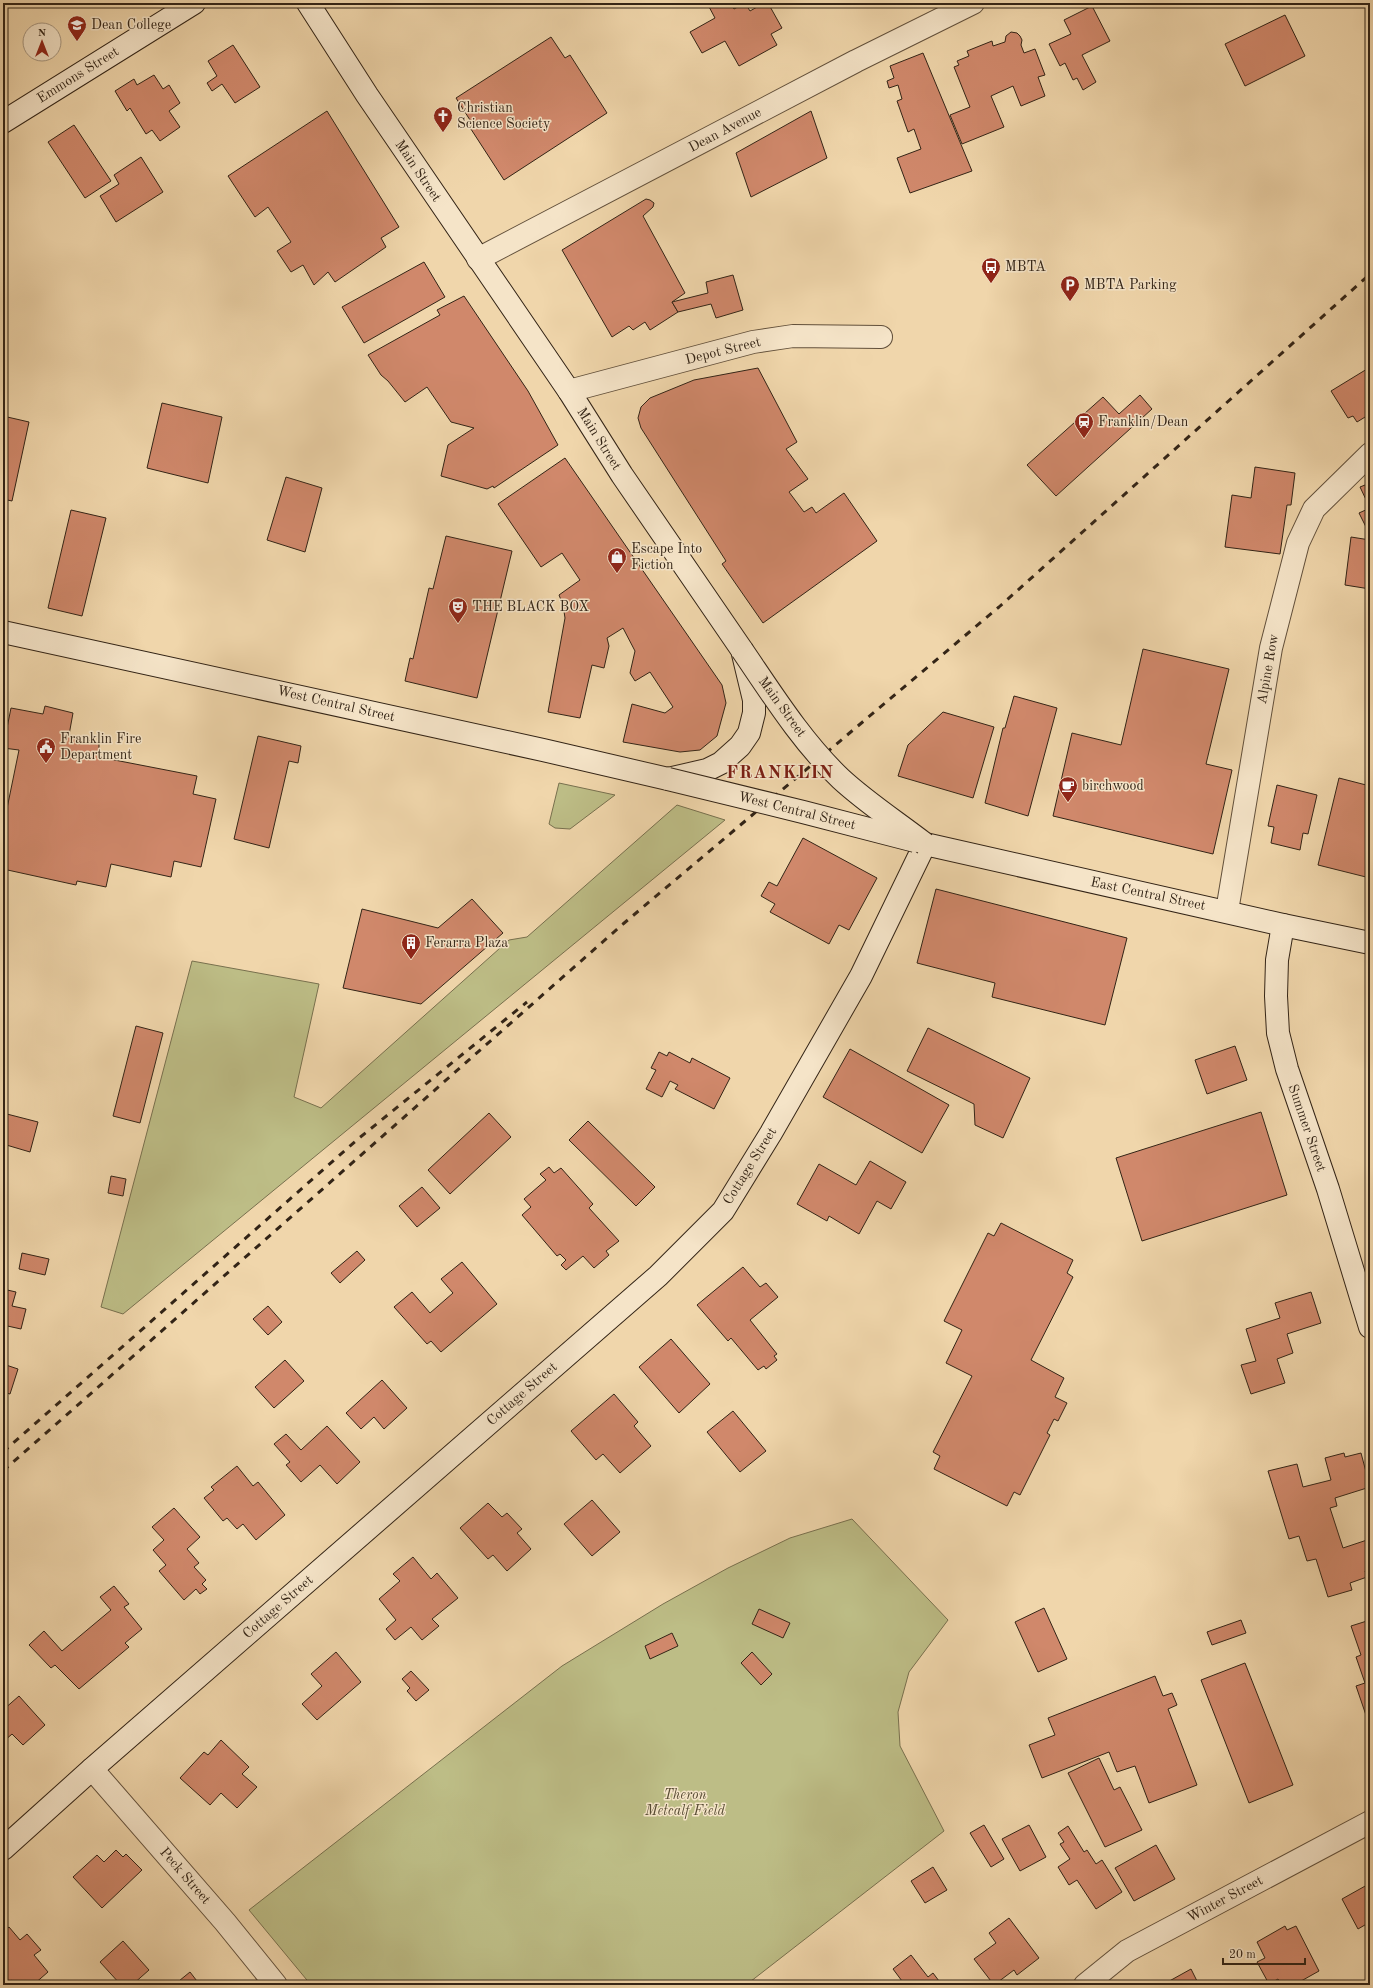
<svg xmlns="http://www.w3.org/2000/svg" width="1373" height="1988" viewBox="0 0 1373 1988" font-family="'Old Standard TT',serif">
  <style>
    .green { fill: #bdbd86; stroke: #78704e }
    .building { fill: #d0886b; stroke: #332416 }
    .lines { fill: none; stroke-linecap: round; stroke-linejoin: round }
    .street-casing { stroke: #62503b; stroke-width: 24 }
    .secondary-casing { stroke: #332416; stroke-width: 24 }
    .street { stroke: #f5e4c8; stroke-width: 22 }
    .secondary { stroke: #f5e4c8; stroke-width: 22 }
    .rail { stroke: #332416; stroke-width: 3; stroke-dasharray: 7 7; stroke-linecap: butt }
    .secondary-bridge-casing { stroke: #332416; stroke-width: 24; stroke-linecap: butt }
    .secondary-bridge { stroke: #f5e4c8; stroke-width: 22 }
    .labels { text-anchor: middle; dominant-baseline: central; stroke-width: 3; stroke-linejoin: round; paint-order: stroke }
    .poi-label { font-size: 14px; fill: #332416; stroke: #f5e4c8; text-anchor: start }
    .street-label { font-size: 14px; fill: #332416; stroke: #f5e4c8 }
    .park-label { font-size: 14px; font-style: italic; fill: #564a32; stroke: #f5e4c8 }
    .district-label { font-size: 18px; font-weight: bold; letter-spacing: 1px; fill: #7a1f14; stroke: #f5e4c8 }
  </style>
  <rect width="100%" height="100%" fill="#f0d6ab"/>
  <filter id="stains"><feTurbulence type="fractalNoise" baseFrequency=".005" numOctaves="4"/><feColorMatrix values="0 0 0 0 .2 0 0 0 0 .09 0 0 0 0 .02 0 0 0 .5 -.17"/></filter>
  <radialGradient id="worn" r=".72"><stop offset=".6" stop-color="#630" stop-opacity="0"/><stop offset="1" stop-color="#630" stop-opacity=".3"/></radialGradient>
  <g class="green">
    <polygon points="559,783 615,795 570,829 555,828 549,824"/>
    <polygon points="677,805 725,820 123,1314 101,1307 192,961 319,984 294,1097 321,1108 509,940 527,937"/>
    <polygon points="852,1519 948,1620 909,1672 898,1712 900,1746 944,1831 746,1985 311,1985 249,1910 562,1666 663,1604 728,1568 790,1538"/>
  </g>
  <g class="building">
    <polygon points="707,3 730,3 734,9 745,3 750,11 764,3 768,3 782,28 771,34 777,45 739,66 725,41 702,53 690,32 715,18"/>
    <polygon points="1092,6 1110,41 1082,55 1096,82 1083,90 1077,78 1073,80 1065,63 1060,66 1049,44 1071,34 1064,20"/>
    <polygon points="1285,15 1305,56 1245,86 1225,44"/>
    <polygon points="1011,32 1017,33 1020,36 1022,40 1021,45 1024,53 1035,49 1045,75 1038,77 1045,96 1021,106 1013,86 991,96 1004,127 962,144 950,115 970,107 954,67 959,65 957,61 969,56 967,51 992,41 993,46 1005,42 1006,36"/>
    <polygon points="551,37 565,58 570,55 607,113 504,180 467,123 470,120 456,98"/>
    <polygon points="233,45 260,87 235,103 222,84 212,91 207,83 217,76 208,61"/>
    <polygon points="923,53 972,171 910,193 897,158 921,149 914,129 908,132 897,101 902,99 898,85 889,88 887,81 894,78 890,66"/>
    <polygon points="154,75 163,89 169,85 180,103 169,111 180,127 160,141 152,130 146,134 130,108 127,111 115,91 134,79 137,85"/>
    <polygon points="327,111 399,227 381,238 386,247 335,282 328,272 314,285 303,265 291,272 277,251 291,242 268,207 255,217 228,176"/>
    <polygon points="811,111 827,158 751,197 736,153"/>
    <polygon points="74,125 111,181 85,198 48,142"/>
    <polygon points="141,157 163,192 116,222 100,196 119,184 114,175"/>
    <polygon points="646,199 650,200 654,203 653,207 643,216 685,293 672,302 678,312 650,330 645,322 633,330 629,326 612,337 562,250"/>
    <polygon points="424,262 445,297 364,343 342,307"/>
    <polygon points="733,275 743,310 716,318 711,304 678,312 672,302 708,293 706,282"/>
    <polygon points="464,296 528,391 558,445 494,488 493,486 487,489 441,476 448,445 474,428 451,422 427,387 405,402 388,381 381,375 368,355 440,315 437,310"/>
    <polygon points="758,368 797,442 786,449 808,479 789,492 804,512 812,507 816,513 844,493 877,541 763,623 722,564 726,561 641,428 638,418 641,407 650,398 694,380"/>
    <polygon points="1367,369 1370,374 1370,414 1357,422 1353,416 1348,418 1331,391"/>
    <polygon points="1140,395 1152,409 1056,496 1027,465 1103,397 1119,414"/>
    <polygon points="162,403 222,417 208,483 147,468"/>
    <polygon points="3,416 29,422 12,501 3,499"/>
    <polygon points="565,458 722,685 726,703 717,736 700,750 680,752 623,742 632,704 665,713 673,707 650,672 635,681 630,673 635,651 623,628 607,638 609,646 604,668 592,665 580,718 548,712 565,618 563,605 559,595 580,580 562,553 541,567 498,504"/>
    <polygon points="1255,467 1295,473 1291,505 1287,505 1280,554 1225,547 1232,495 1251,498"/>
    <polygon points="286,477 322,488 305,552 267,540"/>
    <polygon points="1370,483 1370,508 1360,487"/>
    <polygon points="1370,508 1370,525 1366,527 1359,513"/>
    <polygon points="71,510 106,518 82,616 48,608"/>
    <polygon points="446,536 512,551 477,698 405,681 410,658 413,659 429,588 433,589"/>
    <polygon points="1351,537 1370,540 1370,589 1345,585"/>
    <polygon points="1143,649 1229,669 1206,764 1232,770 1213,854 1053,816 1072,733 1121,745"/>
    <polygon points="1014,696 1057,708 1028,816 985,803 1003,728 1005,728"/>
    <polygon points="45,706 73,713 69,735 99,743 99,757 197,776 193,794 216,799 201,867 174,861 171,877 111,864 106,887 77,881 76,885 3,869 3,828 19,750 3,748 11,708 43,714"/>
    <polygon points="943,712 994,727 973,798 898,776 908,745"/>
    <polygon points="258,736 301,746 298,763 289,761 269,848 234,839"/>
    <polygon points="1339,778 1370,786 1370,878 1318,865"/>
    <polygon points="1277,785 1317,795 1308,834 1303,833 1300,850 1271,843 1274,827 1268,826"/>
    <polygon points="803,838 877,878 849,930 839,925 829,944 770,912 775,904 761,896 769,882 777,886"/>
    <polygon points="936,889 1127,938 1105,1025 992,997 995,983 917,963"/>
    <polygon points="472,899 503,933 421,1004 343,988 362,909 438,928"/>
    <polygon points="136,1026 163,1033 140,1123 113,1116"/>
    <polygon points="928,1028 1030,1078 1003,1138 975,1125 974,1104 907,1071"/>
    <polygon points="1235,1046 1247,1080 1207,1094 1195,1060"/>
    <polygon points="850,1049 949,1105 922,1153 823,1097"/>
    <polygon points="659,1052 667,1056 669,1052 690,1063 692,1058 730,1078 714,1109 675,1089 678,1085 670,1081 662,1097 646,1089 656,1070 651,1068"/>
    <polygon points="1261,1112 1287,1195 1142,1241 1116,1158"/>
    <polygon points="3,1113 38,1122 30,1152 3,1144"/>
    <polygon points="489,1113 511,1137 450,1194 428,1170"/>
    <polygon points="588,1121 655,1187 636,1206 569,1140"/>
    <polygon points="870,1161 906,1182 891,1209 877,1201 859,1234 829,1216 827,1221 797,1204 819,1164 856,1185"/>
    <polygon points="549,1167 554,1173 561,1168 593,1204 589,1208 619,1241 606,1251 609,1255 594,1268 583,1256 566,1270 561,1265 566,1260 560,1254 557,1256 522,1215 531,1207 524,1199 546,1180 540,1174"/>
    <polygon points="111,1176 126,1179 123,1196 108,1193"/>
    <polygon points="422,1187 440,1208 417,1227 399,1206"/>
    <polygon points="1001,1223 1073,1260 1067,1273 1073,1277 1031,1360 1064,1378 1055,1397 1067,1403 1058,1421 1054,1419 1047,1433 1050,1435 1020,1495 1014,1492 1007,1506 934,1469 940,1456 933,1452 972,1376 946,1363 962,1330 944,1321 988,1233 994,1236"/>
    <polygon points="357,1251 365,1260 340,1283 331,1273"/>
    <polygon points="22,1253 49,1259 45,1275 19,1269"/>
    <polygon points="462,1262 497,1304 441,1352 431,1341 427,1344 394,1307 412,1292 430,1313 453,1293 441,1279"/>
    <polygon points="743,1267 760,1287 766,1283 778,1297 750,1320 777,1354 774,1356 777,1360 766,1369 764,1366 758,1370 731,1338 728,1341 697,1305"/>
    <polygon points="3,1289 16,1292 12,1306 26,1309 21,1329 3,1325"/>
    <polygon points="1311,1292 1321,1323 1287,1334 1293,1353 1277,1359 1285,1383 1251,1394 1241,1365 1256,1361 1246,1329 1280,1318 1275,1303"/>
    <polygon points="268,1306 282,1322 268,1335 253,1319"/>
    <polygon points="671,1339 710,1384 679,1413 639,1367"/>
    <polygon points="285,1360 304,1381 274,1408 255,1387"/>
    <polygon points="3,1364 18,1369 10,1394 3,1392"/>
    <polygon points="382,1380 407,1408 384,1429 374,1417 361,1429 346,1413"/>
    <polygon points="614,1394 638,1422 634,1426 651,1446 620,1473 603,1454 596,1460 571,1431"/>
    <polygon points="733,1411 766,1451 740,1472 707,1432"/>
    <polygon points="327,1426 360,1462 337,1484 320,1465 301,1482 286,1465 290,1462 274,1444 286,1434 301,1450"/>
    <polygon points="1344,1453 1345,1457 1361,1453 1370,1487 1335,1498 1337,1506 1330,1508 1343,1548 1370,1539 1370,1570 1365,1571 1367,1577 1350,1583 1352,1590 1328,1597 1316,1559 1307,1561 1299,1536 1289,1539 1268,1471 1297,1464 1303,1487 1331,1480 1325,1458"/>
    <polygon points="237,1466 253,1486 258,1482 285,1515 256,1540 243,1524 237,1529 227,1518 223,1521 204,1498 214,1490 211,1487"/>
    <polygon points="592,1500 620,1532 592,1556 564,1524"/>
    <polygon points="488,1503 502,1517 507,1513 522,1529 517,1533 531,1549 507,1571 493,1555 488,1559 460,1528"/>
    <polygon points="174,1508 200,1537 187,1549 199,1563 194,1567 206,1580 202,1584 207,1589 200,1594 196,1589 184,1600 159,1571 166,1565 153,1550 164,1540 152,1527"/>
    <polygon points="413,1557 431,1579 437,1573 458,1598 432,1619 439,1626 422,1640 411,1627 395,1640 386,1629 396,1620 379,1599 400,1581 393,1574"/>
    <polygon points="114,1586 129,1604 124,1607 142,1629 125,1643 129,1647 79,1689 55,1665 51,1668 29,1645 44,1631 62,1651 111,1610 100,1597"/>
    <polygon points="1044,1608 1067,1659 1038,1672 1015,1622"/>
    <polygon points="759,1609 790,1623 783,1638 752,1624"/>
    <polygon points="1241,1620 1246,1633 1212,1645 1207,1632"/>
    <polygon points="1370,1620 1370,1723 1369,1724 1356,1686 1365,1683 1356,1657 1361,1655 1351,1626"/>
    <polygon points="672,1633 678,1646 650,1659 645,1646"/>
    <polygon points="336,1652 361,1682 317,1720 302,1704 322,1686 311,1674"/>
    <polygon points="752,1652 772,1674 761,1685 741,1663"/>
    <polygon points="1245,1663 1293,1785 1249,1803 1201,1680"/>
    <polygon points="411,1671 429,1690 416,1701 407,1691 410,1688 402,1679"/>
    <polygon points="1155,1676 1163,1696 1172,1693 1177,1705 1168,1709 1197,1785 1149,1803 1135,1766 1117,1772 1109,1752 1042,1778 1029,1745 1055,1735 1048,1718"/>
    <polygon points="19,1696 45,1725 23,1745 12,1734 3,1742 3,1710"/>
    <polygon points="221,1740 249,1767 242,1774 257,1787 237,1808 221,1793 210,1805 180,1778 204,1752 208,1755"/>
    <polygon points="1099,1758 1114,1790 1120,1787 1142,1830 1105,1847 1068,1773"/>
    <polygon points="984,1825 1004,1859 991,1867 970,1833"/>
    <polygon points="1029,1825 1046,1857 1020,1871 1002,1839"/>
    <polygon points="1068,1826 1084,1852 1087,1850 1096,1864 1102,1860 1122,1892 1096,1909 1077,1880 1069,1885 1058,1867 1070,1859 1060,1844 1064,1842 1058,1833"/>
    <polygon points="1156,1845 1175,1879 1134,1901 1115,1868"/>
    <polygon points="116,1850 123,1857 126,1854 142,1870 102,1908 73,1877 97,1855 104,1862"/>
    <polygon points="933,1867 947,1890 925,1903 911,1881"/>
    <polygon points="1367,1885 1370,1889 1370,1922 1358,1929 1342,1899"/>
    <polygon points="1009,1918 1039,1958 1017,1975 1014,1970 994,1985 974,1959 996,1943 989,1933"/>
    <polygon points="1285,1926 1287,1930 1296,1926 1319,1971 1294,1985 1282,1985 1278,1979 1269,1984 1257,1962 1265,1958 1257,1942"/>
    <polygon points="9,1927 20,1940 27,1934 41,1950 34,1955 48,1972 33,1985 16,1985 12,1980 6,1985 3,1982 3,1932"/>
    <polygon points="123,1941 149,1970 132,1985 121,1985 100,1962"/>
    <polygon points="911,1955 928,1977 933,1973 942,1985 905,1985 893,1969"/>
    <polygon points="1191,1969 1199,1985 1164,1985 1164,1984"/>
    <polygon points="190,1972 200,1985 174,1985"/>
  </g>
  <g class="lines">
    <g class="street-casing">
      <g id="street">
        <polyline points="478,259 856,61 973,3"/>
        <polyline points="569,391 753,342 793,336 881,337"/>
        <polyline points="1227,911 1271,648 1298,543 1314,509 1370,454"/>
        <polyline points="92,1769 225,1922 276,1985"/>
        <polyline points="1085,1985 1127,1951 1370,1822"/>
      </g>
    </g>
    <g class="secondary-casing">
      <g id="secondary">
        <polyline points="3,122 194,3"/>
        <polyline points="3,632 543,750 668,779 707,770 721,763 740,746 749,733 754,713 754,700 742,650 622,475 569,391 367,95 308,3"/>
        <polyline points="1283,925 1277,960 1276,996 1278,1033 1287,1069 1328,1189 1370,1327"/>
        <polyline points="3,1849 92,1769 658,1276 723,1211 771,1133 861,976 925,844 1283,925 1370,943"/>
      </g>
    </g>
    <use href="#street" class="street"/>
    <use href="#secondary" class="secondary"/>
    <g class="rail">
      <polyline points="3,1452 358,1139 527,1002"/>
      <polyline points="3,1471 623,924 999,607 1370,274"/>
    </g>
    <g class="secondary-bridge-casing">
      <g id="secondary-bridge">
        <path d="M742 650C772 694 802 742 841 779 867 803 898 823 925 844"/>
        <polyline points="668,779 803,812 915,841"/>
      </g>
    </g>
    <use href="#secondary-bridge" class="secondary-bridge"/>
  </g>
  <defs>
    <g id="university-pin" transform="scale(1)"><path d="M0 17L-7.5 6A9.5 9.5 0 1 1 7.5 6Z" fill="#8f2418" stroke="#f5e4c8"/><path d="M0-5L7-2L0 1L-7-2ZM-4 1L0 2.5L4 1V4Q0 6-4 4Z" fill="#fff"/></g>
    <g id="church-pin" transform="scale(1)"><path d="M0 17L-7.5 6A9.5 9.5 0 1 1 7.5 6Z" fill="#8f2418" stroke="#f5e4c8"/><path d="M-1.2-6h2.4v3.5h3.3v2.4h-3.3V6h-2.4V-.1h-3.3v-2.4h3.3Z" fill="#fff"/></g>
    <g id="bus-pin" transform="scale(1)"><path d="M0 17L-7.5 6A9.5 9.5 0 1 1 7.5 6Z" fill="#8f2418" stroke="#f5e4c8"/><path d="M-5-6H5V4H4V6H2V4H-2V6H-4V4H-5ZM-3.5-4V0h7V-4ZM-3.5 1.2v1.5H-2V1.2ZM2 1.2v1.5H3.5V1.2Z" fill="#fff"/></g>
    <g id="parking-pin" transform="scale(1)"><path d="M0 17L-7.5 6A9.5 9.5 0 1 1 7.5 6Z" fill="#8f2418" stroke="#f5e4c8"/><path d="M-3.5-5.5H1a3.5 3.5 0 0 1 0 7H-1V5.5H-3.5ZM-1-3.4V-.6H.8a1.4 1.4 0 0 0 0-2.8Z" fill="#fff"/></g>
    <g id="station-pin" transform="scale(1)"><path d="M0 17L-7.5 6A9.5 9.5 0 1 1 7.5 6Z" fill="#8f2418" stroke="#f5e4c8"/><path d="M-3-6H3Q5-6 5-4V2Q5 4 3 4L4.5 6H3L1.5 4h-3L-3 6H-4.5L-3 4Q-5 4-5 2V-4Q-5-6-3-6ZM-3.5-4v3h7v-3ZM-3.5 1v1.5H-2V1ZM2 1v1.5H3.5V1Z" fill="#fff"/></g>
    <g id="shop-pin" transform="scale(1)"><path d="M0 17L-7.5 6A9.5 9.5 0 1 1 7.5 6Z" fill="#8f2418" stroke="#f5e4c8"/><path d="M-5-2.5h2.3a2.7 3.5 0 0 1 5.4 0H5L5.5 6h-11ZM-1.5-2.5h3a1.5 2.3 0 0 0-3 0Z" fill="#fff"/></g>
    <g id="theatre-pin" transform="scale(1)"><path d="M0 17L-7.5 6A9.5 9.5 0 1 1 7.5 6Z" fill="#8f2418" stroke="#f5e4c8"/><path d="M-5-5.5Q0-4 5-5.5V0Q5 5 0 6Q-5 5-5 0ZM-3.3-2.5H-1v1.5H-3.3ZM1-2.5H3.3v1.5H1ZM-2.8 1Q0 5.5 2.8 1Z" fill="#fff"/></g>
    <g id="civic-pin" transform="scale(1)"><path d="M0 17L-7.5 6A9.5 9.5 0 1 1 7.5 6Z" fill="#8f2418" stroke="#f5e4c8"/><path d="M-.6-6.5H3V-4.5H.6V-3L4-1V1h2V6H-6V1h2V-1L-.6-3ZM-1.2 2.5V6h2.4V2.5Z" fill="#fff"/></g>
    <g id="cafe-pin" transform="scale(1)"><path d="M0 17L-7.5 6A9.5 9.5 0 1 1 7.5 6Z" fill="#8f2418" stroke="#f5e4c8"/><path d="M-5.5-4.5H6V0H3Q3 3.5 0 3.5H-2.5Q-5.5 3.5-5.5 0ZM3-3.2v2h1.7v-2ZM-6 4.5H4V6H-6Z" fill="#fff"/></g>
    <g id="building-pin" transform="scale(1)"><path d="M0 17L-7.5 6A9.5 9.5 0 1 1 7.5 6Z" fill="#8f2418" stroke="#f5e4c8"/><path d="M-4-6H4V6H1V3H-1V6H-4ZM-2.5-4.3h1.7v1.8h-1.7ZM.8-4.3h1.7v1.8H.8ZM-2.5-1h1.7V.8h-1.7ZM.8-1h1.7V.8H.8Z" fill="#fff"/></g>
  </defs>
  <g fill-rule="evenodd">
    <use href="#university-pin" x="77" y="25"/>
    <use href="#church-pin" x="443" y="116"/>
    <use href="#bus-pin" x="991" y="267"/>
    <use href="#parking-pin" x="1070" y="285"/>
    <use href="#station-pin" x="1084" y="422"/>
    <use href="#shop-pin" x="617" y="557"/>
    <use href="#theatre-pin" x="458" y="607"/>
    <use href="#civic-pin" x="46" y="747"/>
    <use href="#cafe-pin" x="1068" y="786"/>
    <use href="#building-pin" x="411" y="943"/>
  </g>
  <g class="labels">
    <g class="poi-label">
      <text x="91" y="25">Dean College</text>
      <text x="457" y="108">Christian<tspan x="457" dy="16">Science Society</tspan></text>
      <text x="1005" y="267">MBTA</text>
      <text x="1084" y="285">MBTA Parking</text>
      <text x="1098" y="422">Franklin/Dean</text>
      <text x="631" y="549">Escape Into<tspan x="631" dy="16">Fiction</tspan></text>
      <text x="472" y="607">THE BLACK BOX</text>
      <text x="60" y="739">Franklin Fire<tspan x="60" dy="16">Department</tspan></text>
      <text x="1082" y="786">birchwood</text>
      <text x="425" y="943">Ferarra Plaza</text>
    </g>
    <g class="street-label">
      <text transform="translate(78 75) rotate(-32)">Emmons Street</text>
      <text transform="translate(725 130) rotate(-28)">Dean Avenue</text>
      <text transform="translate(418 171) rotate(56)">Main Street</text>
      <text transform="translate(723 351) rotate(-14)">Depot Street</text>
      <text transform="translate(599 439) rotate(58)">Main Street</text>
      <text transform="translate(1268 669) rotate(-80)">Alpine Row</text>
      <text transform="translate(336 704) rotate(13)">West Central Street</text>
      <text transform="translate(782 707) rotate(54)">Main Street</text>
      <text transform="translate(797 811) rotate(14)">West Central Street</text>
      <text transform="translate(1148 894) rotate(12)">East Central Street</text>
      <text transform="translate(1307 1128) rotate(71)">Summer Street</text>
      <text transform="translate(750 1166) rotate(-58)">Cottage Street</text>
      <text transform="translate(522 1394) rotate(-41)">Cottage Street</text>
      <text transform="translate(278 1607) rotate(-41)">Cottage Street</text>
      <text transform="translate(185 1876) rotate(49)">Peck Street</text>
      <text transform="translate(1225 1899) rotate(-28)">Winter Street</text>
    </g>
    <g class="park-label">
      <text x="685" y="1795">Theron<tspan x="685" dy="16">Metcalf Field</tspan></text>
    </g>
    <g class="district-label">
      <text x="780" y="773">FRANKLIN</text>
    </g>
  </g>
  <rect width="1373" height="1988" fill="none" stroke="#f0d6ab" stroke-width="16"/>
  <rect x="4" y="4" width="1365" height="1980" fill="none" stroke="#332416" stroke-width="2"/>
  <rect x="8" y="8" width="1357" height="1972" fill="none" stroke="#332416"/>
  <g transform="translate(42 42)"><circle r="19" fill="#f5e4c8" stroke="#a79781"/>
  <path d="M0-3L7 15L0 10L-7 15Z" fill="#8f2418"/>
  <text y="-6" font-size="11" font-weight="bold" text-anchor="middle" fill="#332416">N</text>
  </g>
  <path d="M1223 1958v6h82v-6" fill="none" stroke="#332416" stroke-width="2"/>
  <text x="1229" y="1958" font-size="12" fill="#332416" stroke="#f5e4c8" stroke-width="3" paint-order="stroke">20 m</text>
  <rect width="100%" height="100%" filter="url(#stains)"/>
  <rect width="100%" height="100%" fill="url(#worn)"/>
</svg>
